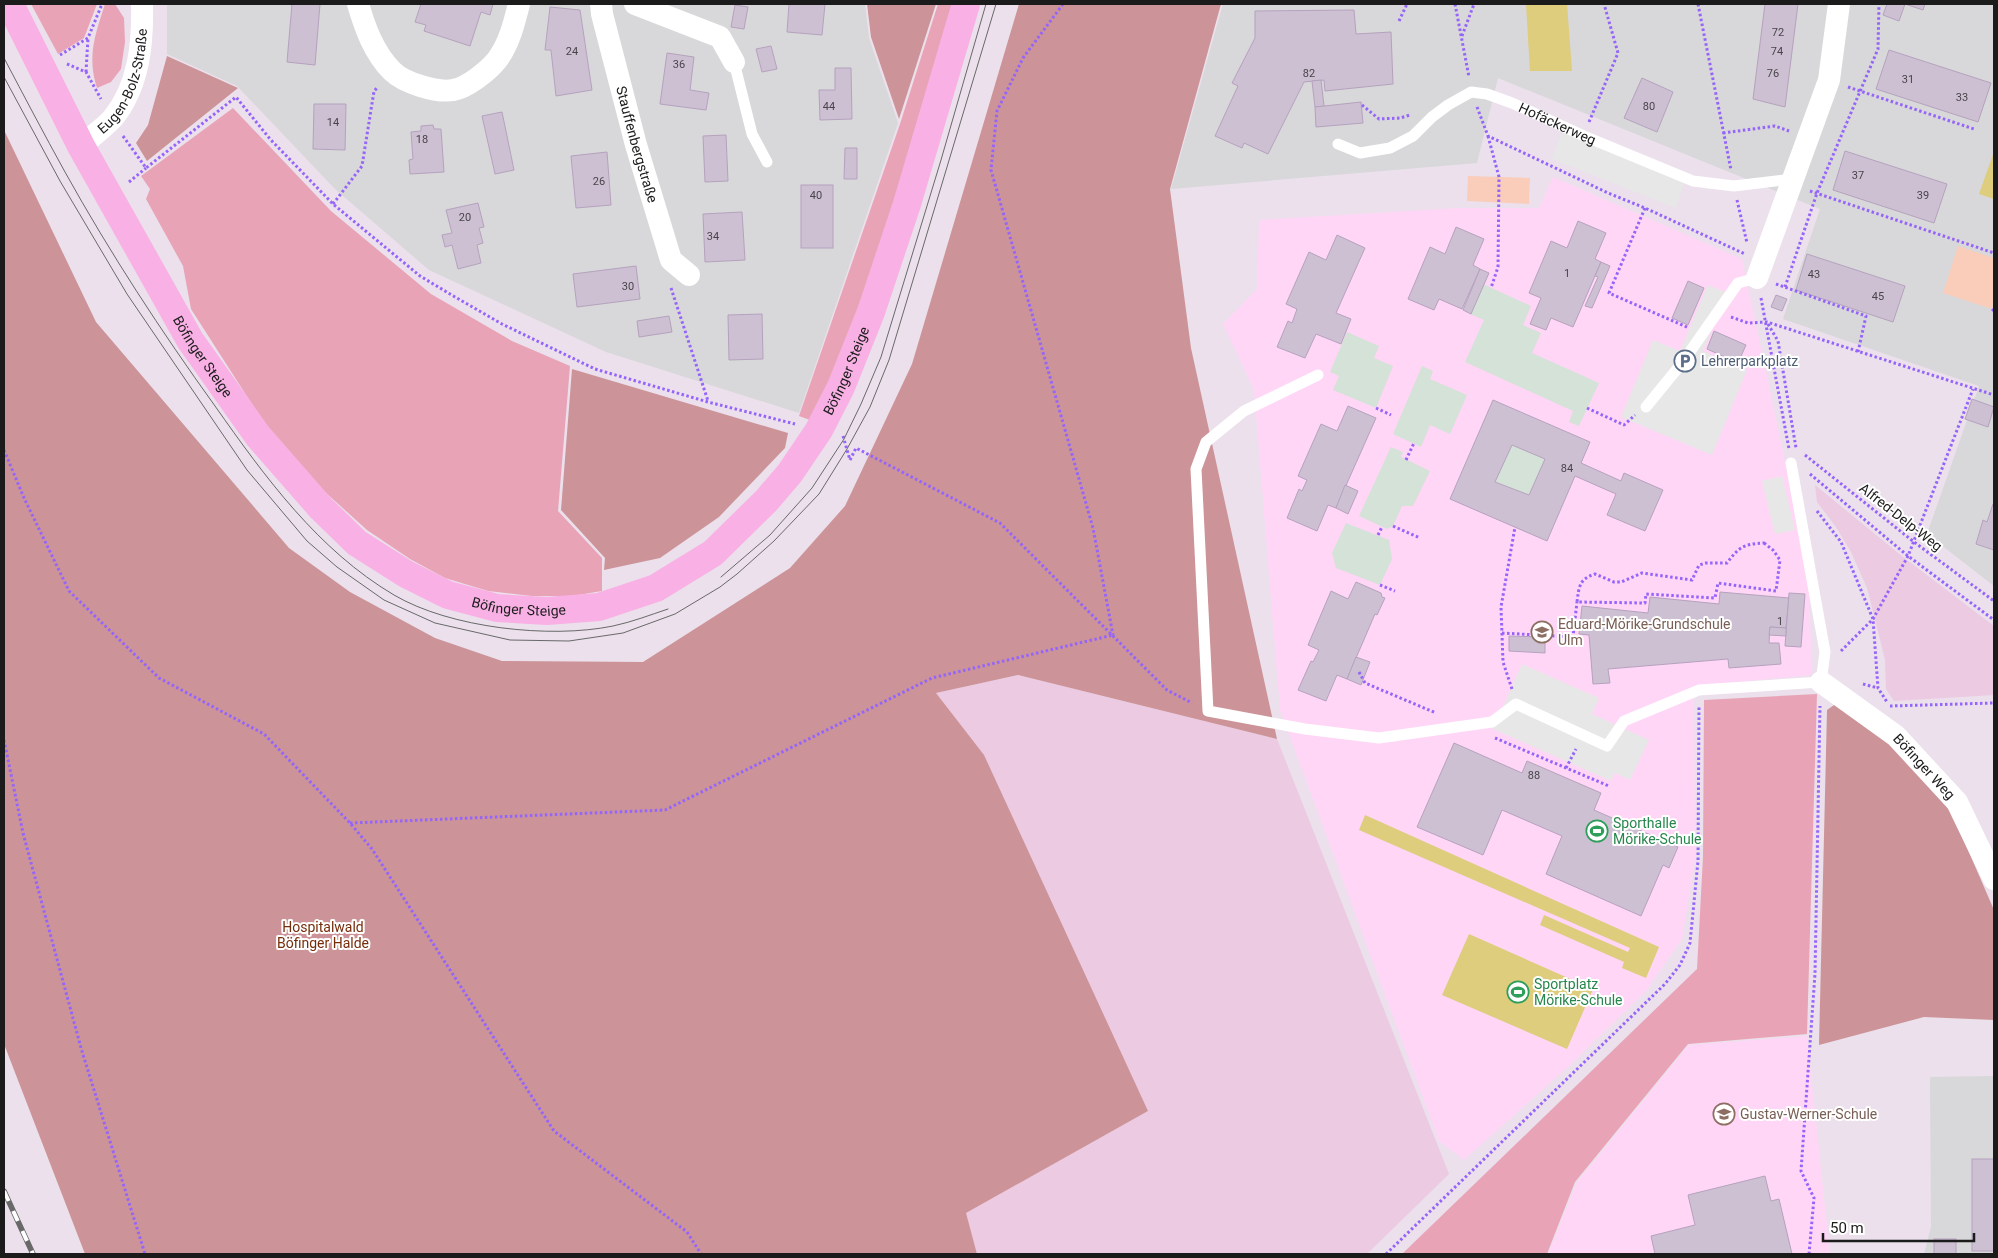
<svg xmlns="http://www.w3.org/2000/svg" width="1998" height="1258" viewBox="0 0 1998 1258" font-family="Roboto,sans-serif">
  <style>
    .residential { fill: #d8d7d9 }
    .education { fill: #ffd6f6 }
    .farmland { fill: #eccae2 }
    .grass { fill: #e8a4b6 }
    .forest { fill: #cc9498 }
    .park { fill: #f9cdba }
    .pitch { fill: #ddcd7c }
    .parking { fill: #e7e7e7 }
    .plaza { fill: #d4e2d7 }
    .building { fill: #cdc0d3; stroke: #b5a2be; fill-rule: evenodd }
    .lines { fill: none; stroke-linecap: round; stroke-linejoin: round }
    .path { stroke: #9564fa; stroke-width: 3; stroke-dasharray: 2.5 2.5; stroke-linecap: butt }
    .lane { stroke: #fff; stroke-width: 11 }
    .street { stroke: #fff; stroke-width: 22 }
    .secondary { stroke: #f9b1e5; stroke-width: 28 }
    .tram { stroke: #696969; stroke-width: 1 }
    .rail-casing { stroke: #696969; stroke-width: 5.5 }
    .rail { stroke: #fff; stroke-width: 4; stroke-dasharray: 11; stroke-linecap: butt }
    .labels { text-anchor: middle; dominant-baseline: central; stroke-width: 4; stroke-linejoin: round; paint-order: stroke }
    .number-label { font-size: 11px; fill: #484449 }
    .street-label { font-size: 14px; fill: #1b1b1b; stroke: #fff }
    .service-label { font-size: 14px; fill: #4e5e75; stroke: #fff; text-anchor: start }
    .education-label { font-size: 14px; fill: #785e54; stroke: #fff; text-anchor: start }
    .leisure-label { font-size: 14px; fill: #27864d; stroke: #fff; text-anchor: start }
    .park-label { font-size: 14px; fill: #762c0b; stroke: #fff }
  </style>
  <rect width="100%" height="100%" fill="#ebe0ec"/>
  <g class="residential">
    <polygon points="167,4 865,4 869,38 898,123 799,413 606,352 429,270 335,189 237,86 167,54"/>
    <polygon points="1223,4 1994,4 1994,586 1927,534 1979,386 1783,319 1820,209 1498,78 1477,163 1171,189"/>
    <polygon points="1994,1076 1994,1254 1924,1254 1931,1227 1930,1077"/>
  </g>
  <g class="education">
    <polygon points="1553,177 1742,259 1784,456 1809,590 1812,675 1694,686 1695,860 1682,939 1646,991 1569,1066 1464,1160 1439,1141 1280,710 1254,390 1223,324 1257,289 1259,220 1458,208 1539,208"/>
    <polygon points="1807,1036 1830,1254 1548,1254 1577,1182 1689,1045"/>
  </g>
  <g class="farmland">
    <polygon points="1815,485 1903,557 1994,626 1994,695 1894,701 1886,689 1885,660 1867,588 1851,552 1836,527 1817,502"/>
    <polygon points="1018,675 1277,739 1449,1174 1367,1254 977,1254 965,1213 1148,1111 936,693"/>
  </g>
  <g class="grass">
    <polygon points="31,4 97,4 84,38 58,54"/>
    <path d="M105 4H115L124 18 125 42 121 69 111 82 97 88C87 56 95 35 105 4Z"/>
    <polygon points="938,4 955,4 913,150 845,349 810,420 799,416 900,124"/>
    <polygon points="233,108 331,211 431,294 512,341 570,366 558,511 602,558 602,591 572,596 532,596 488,591 445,578 410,559 367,530 315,483 264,423 191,309 183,266 146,199 150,189 141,176"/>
    <polygon points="1817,694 1807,1034 1688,1044 1575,1182 1547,1254 1402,1254 1697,969 1703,857 1704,700"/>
  </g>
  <g class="forest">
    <polygon points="867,4 936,4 899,119 871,37"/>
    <polygon points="1019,4 1221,4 1170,189 1191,348 1277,739 1018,675 936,693 984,755 1148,1111 966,1213 977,1254 85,1254 4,1044 4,130 96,322 289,548 350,592 435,638 502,661 643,662 790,568 845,506 912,364"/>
    <polygon points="167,56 238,88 147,161 136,143 148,125"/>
    <polygon points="572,369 788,433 785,448 719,517 660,558 604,570 605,558 561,510"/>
    <polygon points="1837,703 1899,752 1952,813 1994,910 1994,1020 1924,1017 1819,1045 1827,710"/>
  </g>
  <g class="park">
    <polygon points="1468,176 1530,178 1529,204 1467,201"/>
    <polygon points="1958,246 1994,258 1994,301 1992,309 1943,293"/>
  </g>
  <g class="pitch">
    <polygon points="1526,4 1567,4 1572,71 1530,71"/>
    <polygon points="1994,152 1994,199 1979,194"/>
    <polygon points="1365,815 1659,947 1646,978 1622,968 1624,962 1540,925 1544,915 1628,952 1630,948 1359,830"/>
    <polygon points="1469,934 1593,989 1567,1049 1442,995"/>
  </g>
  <g class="parking">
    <polygon points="1563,128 1686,178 1676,208 1552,159"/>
    <polygon points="1708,285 1728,293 1703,351 1747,370 1712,455 1621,417 1653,340 1680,351"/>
    <polygon points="1782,476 1795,530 1775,534 1762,481"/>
    <polygon points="1522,664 1599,698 1592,714 1649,740 1630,780 1615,773 1611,781 1493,729"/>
  </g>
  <g class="plaza">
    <polygon points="1483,284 1531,306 1523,325 1541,333 1532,353 1599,383 1579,426 1569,422 1573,411 1465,362 1484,320 1470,314"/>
    <polygon points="1347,332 1379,346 1374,358 1393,366 1376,408 1333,390 1339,376 1330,372"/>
    <polygon points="1422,366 1433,371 1430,379 1467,395 1450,434 1430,425 1421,447 1393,434"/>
    <polygon points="1512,445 1545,459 1529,495 1495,482"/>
    <polygon points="1391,447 1403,452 1401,457 1430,471 1413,506 1402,506 1393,526 1387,529 1359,516"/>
    <polygon points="1346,523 1389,540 1392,559 1380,585 1336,568 1332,553"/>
  </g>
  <g class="building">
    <polygon points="292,4 320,4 315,65 287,62"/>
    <polygon points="421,4 493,4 490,15 481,12 470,46 424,31 426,25 415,22"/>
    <polygon points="789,4 825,4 822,35 787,32"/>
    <polygon points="1765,4 1798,4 1785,107 1753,99"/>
    <polygon points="1887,4 1905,4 1899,21 1883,15"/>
    <polygon points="1905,4 1925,4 1923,10"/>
    <polygon points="735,5 748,7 744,29 731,27"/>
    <polygon points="550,7 580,10 592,90 556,96 551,50 545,50"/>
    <polygon points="1354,10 1356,34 1391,32 1393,84 1325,91 1324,80 1304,82 1268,154 1244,143 1242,148 1215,136 1238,86 1232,83 1255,38 1255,11"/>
    <polygon points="771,46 777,69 762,72 756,49"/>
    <polygon points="1889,50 1991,83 1978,122 1876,89"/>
    <polygon points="667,53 694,57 690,90 709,93 706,110 660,104"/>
    <polygon points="835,68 851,68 852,119 820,120 819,90 835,90"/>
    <polygon points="1642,78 1673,92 1657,132 1624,118"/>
    <polygon points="1321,80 1324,106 1315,107 1312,81"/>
    <polygon points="1361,102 1363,123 1316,127 1315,107"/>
    <polygon points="314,104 346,104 345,150 313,149"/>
    <polygon points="502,112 514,170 495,174 482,116"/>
    <polygon points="433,125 434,129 441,129 444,172 410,174 409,160 413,159 411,132 421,131 421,126"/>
    <polygon points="726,135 728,181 705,182 703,136"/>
    <polygon points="845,148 857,148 857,179 844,179"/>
    <polygon points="1845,151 1947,184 1934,223 1833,190"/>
    <polygon points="607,152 611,205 576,208 571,156"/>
    <rect x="801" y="185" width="32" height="63"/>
    <polygon points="478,203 484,227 479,228 483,243 477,245 481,263 458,269 452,245 445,247 442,235 452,233 446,210"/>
    <polygon points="742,212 745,260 705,262 703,214"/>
    <polygon points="1578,221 1606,233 1595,259 1601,262 1573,327 1551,318 1546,330 1530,324 1541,298 1529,293 1551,241 1567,248"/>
    <polygon points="1456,227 1484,239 1473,265 1480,269 1462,309 1439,299 1434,310 1408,299 1430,247 1445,254"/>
    <polygon points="1337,235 1365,248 1336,313 1351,319 1341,344 1316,334 1305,358 1277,347 1288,321 1292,323 1297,309 1286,304 1309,252 1326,260"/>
    <polygon points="1807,254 1905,286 1893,322 1796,290"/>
    <polygon points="1601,262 1610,266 1592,308 1585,306 1598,277 1595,276"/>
    <polygon points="636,266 640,299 577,307 573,274"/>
    <polygon points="1480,269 1489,273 1471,314 1463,310"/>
    <polygon points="1688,281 1704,288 1688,325 1672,318"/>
    <polygon points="1776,295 1787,299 1782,311 1771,307"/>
    <polygon points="762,314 763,359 729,360 728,315"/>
    <polygon points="669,316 672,332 639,337 637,321"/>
    <polygon points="1714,331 1746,345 1738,363 1707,349"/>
    <polygon points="1972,399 1994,407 1988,427 1965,419"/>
    <path d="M1493 400 1590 442 1581 463 1621 481 1624 473 1663 490 1645 531 1607 515 1616 494 1575 476 1547 541 1450 499ZM1512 445 1545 459 1529 495 1495 482Z"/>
    <polygon points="1348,406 1376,418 1336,508 1328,505 1317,531 1287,518 1299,489 1302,491 1307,480 1298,476 1321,424 1337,431"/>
    <polygon points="1345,485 1358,491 1348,514 1336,508"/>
    <polygon points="1993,504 1994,504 1994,550 1976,544 1983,520 1987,522"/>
    <polygon points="1356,582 1381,593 1382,597 1385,598 1377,615 1375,614 1347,679 1337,675 1326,701 1298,690 1311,661 1313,662 1319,650 1308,645 1331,591 1348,599"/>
    <polygon points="1720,592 1789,598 1786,628 1770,627 1769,643 1779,643 1781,664 1729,668 1728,659 1608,669 1610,683 1593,684 1589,635 1579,634 1582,606 1648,613 1650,597 1719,604"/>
    <polygon points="1789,593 1805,594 1801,647 1785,646"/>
    <polygon points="1770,627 1786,628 1786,636 1769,635"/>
    <polygon points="1509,636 1545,637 1545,653 1509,651"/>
    <polygon points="1356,657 1370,662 1361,685 1347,679"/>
    <polygon points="1454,743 1522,773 1527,761 1601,793 1594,810 1678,847 1669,868 1663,865 1641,916 1546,874 1562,836 1502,810 1483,855 1417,827"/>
    <rect x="1972" y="1159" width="22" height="92"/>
    <polygon points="1765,1176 1771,1201 1779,1199 1792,1254 1655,1254 1651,1236 1695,1225 1688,1195"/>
    <rect x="1934" y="1239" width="22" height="15"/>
  </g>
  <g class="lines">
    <g class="path">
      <polyline points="1063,4 1023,58 997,111 991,170 1093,528 1113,635"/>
      <polyline points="1455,4 1469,77"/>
      <polyline points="1698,4 1731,170"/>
      <polyline points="1399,21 1407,4"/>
      <polyline points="1462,36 1474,4"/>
      <polyline points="60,55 88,38 102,4"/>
      <polyline points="67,64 86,72 101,99"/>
      <polyline points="86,72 88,38"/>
      <polyline points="1848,87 1974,129"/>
      <polyline points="1362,105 1379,119 1400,118 1410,115"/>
      <polyline points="1477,107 1488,136 1608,193 1645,208 1745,254"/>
      <polyline points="1589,122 1618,53 1604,4"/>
      <polyline points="1723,133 1775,126 1789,131"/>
      <polyline points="123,136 146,168 236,97 270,139 333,204 420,276 455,297 502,324 595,369 708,402 795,424"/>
      <polyline points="1488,136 1499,177 1498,267 1491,288"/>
      <polyline points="129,182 146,168"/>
      <polyline points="1810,191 1994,253"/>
      <polyline points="1737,200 1747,243"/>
      <polyline points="333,204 362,166 374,91 378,87"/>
      <polyline points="1645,208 1609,293 1689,328"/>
      <polyline points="1776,284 1866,316 1858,352"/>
      <polyline points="1785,287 1817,193 1878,49 1879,4"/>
      <polyline points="671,288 708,401"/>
      <polyline points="1761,298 1789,449"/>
      <polyline points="1992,309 1994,311"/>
      <polyline points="1731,317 1748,323 1767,322 1994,395"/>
      <polyline points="1768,324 1778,341 1796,448"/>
      <polyline points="1376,408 1391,415"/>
      <polyline points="1587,408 1624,425 1635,415"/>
      <polyline points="843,436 850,460 856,448 1000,523 1167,690 1192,703"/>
      <polyline points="4,450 24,498 69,591 159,678 264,734 350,823 372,849 554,1131 687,1232 701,1254"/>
      <polyline points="1805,455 1914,542 1994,601"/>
      <polyline points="1406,460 1414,443"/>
      <polyline points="1810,474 1908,556 1994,620"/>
      <polyline points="1817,511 1841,542 1873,619 1878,688 1887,702"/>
      <polyline points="1393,526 1420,538"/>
      <polyline points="1378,535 1382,527"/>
      <path d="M1764 543 1773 550 1780 560 1776 591 1718 583 1715 598 1646 594 1645 603 1577 602C1579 587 1579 579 1595 574L1614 582H1621L1642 573 1692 580 1699 565 1706 563H1727C1739 547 1743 544 1764 543Z"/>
      <polyline points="1380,585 1395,591"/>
      <polyline points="1502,633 1573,637 1577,602"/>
      <polyline points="1841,651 1873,619 1908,556 1973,389"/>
      <polyline points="1359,672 1365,683 1436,713"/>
      <polyline points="1863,684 1878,688"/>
      <polyline points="1512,689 1503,662 1501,607 1515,527"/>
      <polyline points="1890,706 1994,703"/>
      <polyline points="1495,738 1609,786"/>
      <polyline points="4,740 23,833 81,1048 145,1254"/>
      <polyline points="1566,768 1576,749"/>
      <polyline points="350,823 665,810 932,678 1113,635"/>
      <polyline points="1386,1254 1665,984 1680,965 1690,943 1698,861 1699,706"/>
      <polyline points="1809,1254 1814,1198 1801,1171 1815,974 1820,706"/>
    </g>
    <g class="lane">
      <polyline points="734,62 752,134 767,162"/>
      <path id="s1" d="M1338 144 1360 153 1390 148 1413 136 1432 117 1448 105 1471 92 1487 94 1512 103 1584 136 1693 181 1734 186 1793 179"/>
      <polyline points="1318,375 1244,411 1206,442 1196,469 1208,711 1305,729 1379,738 1492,722 1516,704 1607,746 1624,721 1699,690 1821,682 1825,652 1791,463"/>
      <polyline points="1646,407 1682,363 1738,283 1757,278"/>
    </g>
    <g class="street">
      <path d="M358 4C365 28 374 53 392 71 404 83 437 93 453 90 467 88 488 71 497 60 509 44 514 24 519 4"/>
      <path id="s2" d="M601 4 602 14 636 145 671 260 689 275"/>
      <polyline points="635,4 720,37 734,62"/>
      <path id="s3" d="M81 146C91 137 104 128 113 118 139 86 143 43 142 4"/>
      <polyline points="1757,278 1829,80 1839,4"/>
      <path id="s4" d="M1821 682 1896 736 1957 802 1994 879"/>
    </g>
    <path class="secondary" id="s5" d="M10 4 81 146 190 340 258 436 321 508 357 543 406 574 448 595 497 608 547 611 599 607 656 588 713 553 766 501 790 473 819 430 841 387 871 312 907 204 966 4"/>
    <g class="tram">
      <path d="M4 58C24 96 44 134 65 172 110 253 161 331 215 406 265 477 318 550 394 595 450 628 550 639 613 626 632 622 650 615 668 609"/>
      <polyline points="4,77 60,181 127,294 247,470 307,541 337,567 384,600 435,623 510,640 569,641 623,633 675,614 720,587 737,574 774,541 819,494 847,449 870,407 889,360 996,4"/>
      <polyline points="721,577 770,535 812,488 844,439 861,404 881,357 941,160 986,4"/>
    </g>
    <g class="rail-casing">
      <polyline id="rail" points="4,1191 33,1254"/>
    </g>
    <use href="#rail" class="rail"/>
  </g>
  <defs>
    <g id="parking-ring" transform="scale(1.125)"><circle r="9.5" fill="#fff" stroke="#5c6f8a" stroke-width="1.5"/><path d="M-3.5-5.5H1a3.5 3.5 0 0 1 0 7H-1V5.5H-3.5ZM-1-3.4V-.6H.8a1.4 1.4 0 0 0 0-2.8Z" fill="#5c6f8a"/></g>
    <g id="school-ring" transform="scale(1.125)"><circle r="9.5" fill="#fff" stroke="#8d6e63" stroke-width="1.5"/><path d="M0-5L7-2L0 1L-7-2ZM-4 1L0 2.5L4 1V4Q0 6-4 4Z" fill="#8d6e63"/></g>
    <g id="stadium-ring" transform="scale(1.125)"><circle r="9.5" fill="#fff" stroke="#2e9e5b" stroke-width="1.5"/><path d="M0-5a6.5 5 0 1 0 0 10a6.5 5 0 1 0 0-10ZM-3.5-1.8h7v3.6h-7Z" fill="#2e9e5b"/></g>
  </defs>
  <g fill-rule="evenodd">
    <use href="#parking-ring" x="1685" y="361"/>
    <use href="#school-ring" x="1542" y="632"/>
    <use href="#stadium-ring" x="1597" y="831"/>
    <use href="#stadium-ring" x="1518" y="992"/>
    <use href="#school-ring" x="1724" y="1114"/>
  </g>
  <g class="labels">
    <g class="number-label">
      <text x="1778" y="32">72</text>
      <text x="572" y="51">24</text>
      <text x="1777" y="51">74</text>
      <text x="679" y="64">36</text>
      <text x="1309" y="73">82</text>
      <text x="1773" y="73">76</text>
      <text x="1908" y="79">31</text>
      <text x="1962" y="97">33</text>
      <text x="829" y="106">44</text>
      <text x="1649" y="106">80</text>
      <text x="333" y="122">14</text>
      <text x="422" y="139">18</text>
      <text x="1858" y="175">37</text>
      <text x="599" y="181">26</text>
      <text x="816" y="195">40</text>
      <text x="1923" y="195">39</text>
      <text x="465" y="217">20</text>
      <text x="713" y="236">34</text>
      <text x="1567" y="273">1</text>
      <text x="1814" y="274">43</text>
      <text x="628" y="286">30</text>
      <text x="1878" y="296">45</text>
      <text x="1567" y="468">84</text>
      <text x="1780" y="621">1</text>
      <text x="1534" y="775">88</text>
    </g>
    <g class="street-label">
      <text stroke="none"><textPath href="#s3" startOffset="81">Eugen-Bolz-Straße</textPath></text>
      <text stroke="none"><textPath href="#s1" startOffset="246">Hofäckerweg</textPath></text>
      <text stroke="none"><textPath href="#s2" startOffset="145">Stauffenbergstraße</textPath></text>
      <text stroke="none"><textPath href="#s5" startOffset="402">Böfinger Steige</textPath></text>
      <text stroke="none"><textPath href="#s5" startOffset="1258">Böfinger Steige</textPath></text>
      <text transform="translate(1901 517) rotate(38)">Alfred-Delp-Weg</text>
      <text stroke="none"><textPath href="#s5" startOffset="822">Böfinger Steige</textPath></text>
      <text stroke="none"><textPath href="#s4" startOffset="134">Böfinger Weg</textPath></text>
    </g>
    <g class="service-label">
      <text x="1701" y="361">Lehrerparkplatz</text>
    </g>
    <g class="education-label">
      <text x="1558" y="624">Eduard-Mörike-Grundschule<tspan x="1558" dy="16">Ulm</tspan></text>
      <text x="1740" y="1114">Gustav-Werner-Schule</text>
    </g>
    <g class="leisure-label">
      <text x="1613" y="823">Sporthalle<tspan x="1613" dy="16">Mörike-Schule</tspan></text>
      <text x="1534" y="984">Sportplatz<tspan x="1534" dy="16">Mörike-Schule</tspan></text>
    </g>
    <g class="park-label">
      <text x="323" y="927">Hospitalwald<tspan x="323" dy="16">Böfinger Halde</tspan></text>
    </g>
  </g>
  <rect width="1998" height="1258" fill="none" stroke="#1b1b1b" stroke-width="10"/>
  <path d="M1823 1233v8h151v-8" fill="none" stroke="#1b1b1b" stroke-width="2.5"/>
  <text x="1830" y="1233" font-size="15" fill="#1b1b1b" stroke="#ffffff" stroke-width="4" paint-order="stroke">50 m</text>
</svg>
